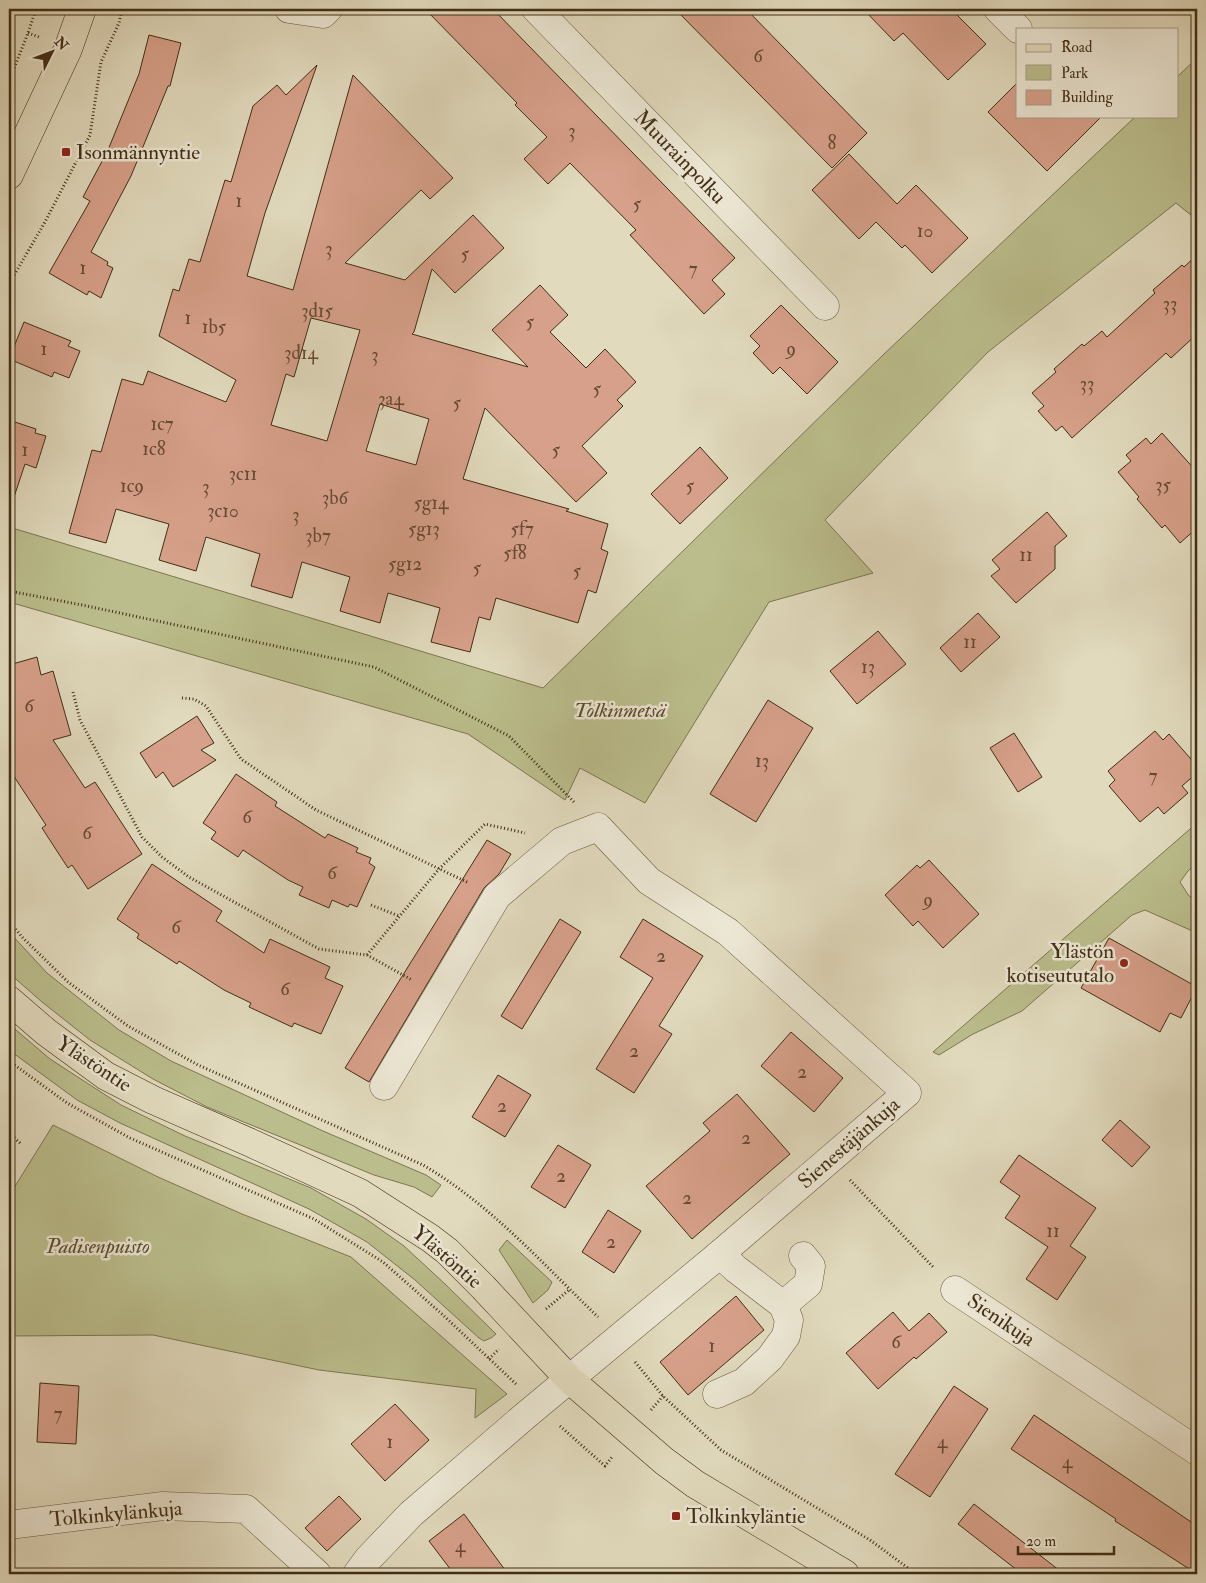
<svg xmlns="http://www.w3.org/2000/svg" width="1206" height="1583" viewBox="0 0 1206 1583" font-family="'IM FELL Double Pica',serif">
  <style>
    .green { fill: #bbbd8c; stroke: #7e7650 }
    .building { fill: #d7a08a; stroke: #422e15; fill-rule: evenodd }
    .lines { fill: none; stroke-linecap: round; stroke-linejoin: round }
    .minor-casing { stroke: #6a593f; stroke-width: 29 }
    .major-casing { stroke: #422e15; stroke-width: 29 }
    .path { stroke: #422e15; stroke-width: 3; stroke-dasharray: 1 2.5; stroke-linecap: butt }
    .minor { stroke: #ece7d4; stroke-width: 28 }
    .major { stroke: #e1dabd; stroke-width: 28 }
    .poi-dot { fill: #8f2418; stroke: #ece7d4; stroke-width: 2 }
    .labels { text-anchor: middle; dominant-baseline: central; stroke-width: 5; stroke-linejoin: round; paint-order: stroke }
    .number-label { font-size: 19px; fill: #674a32 }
    .poi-label { font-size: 21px; fill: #422e15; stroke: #ece7d4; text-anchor: start }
    .street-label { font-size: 21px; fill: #422e15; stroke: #ece7d4 }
    .park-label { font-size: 21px; font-style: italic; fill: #5a4b2d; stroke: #ece7d4 }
  </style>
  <rect width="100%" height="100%" fill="#e1dabd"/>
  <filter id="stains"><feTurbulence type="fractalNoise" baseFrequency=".004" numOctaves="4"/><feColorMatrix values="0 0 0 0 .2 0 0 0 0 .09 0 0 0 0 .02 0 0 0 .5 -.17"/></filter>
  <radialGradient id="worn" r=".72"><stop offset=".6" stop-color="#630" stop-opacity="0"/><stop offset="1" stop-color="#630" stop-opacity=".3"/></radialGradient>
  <g class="green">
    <polygon points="1197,58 1197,220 1176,203 988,352 825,520 873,573 769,602 645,803 580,768 565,800 468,734 9,602 9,527 543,688 883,355 1136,116 1177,116 1177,77"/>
    <polygon points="1197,823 1197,863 1188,871 1180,882 1189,896 1197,900 1197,933 1145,910 1132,915 1022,1011 973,1034 939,1055 933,1052"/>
    <polygon points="9,932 47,973 119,1030 171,1061 323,1131 426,1175 441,1185 432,1197 414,1187 374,1175 207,1107 153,1079 90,1040 42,1002 9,973"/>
    <polygon points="9,1024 50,1059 121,1105 185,1136 311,1188 366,1219 404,1246 445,1284 496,1334 491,1338 484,1341 479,1338 415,1280 367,1242 309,1209 120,1123 77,1100 9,1050"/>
    <polygon points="53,1125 158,1177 242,1214 351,1257 507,1394 475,1418 476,1389 319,1370 153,1335 9,1336 9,1196"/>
    <polygon points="507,1240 552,1282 548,1290 533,1303 499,1250"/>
  </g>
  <g class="building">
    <polygon points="425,9 493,9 735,258 712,280 725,294 704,314 630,235 636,230 570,163 548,184 524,159 547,137 515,105 517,103"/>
    <polygon points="675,9 746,9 867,133 832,168"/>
    <polygon points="863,9 951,9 986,44 948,80 903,33 894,41"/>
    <polygon points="149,35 181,43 170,86 168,86 131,176 91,252 108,262 107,265 113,268 101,298 89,291 87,295 49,273 90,201 83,197 108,150 139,74"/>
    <path d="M317 65 265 213 247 276 293 290 353 75 453 178 430 199 421 190 345 263 405 280 473 215 504 248 455 293 432 269 414 332 412 334 528 367 492 330 540 285 568 315 550 332 586 368 605 349 636 382 617 400 623 406 582 446 607 473 576 502 485 408 463 479 569 509 566 511 608 524 601 549 608 552 596 593 588 590 578 623 496 598 490 620 479 617 470 652 431 642 440 608 388 593 380 623 340 611 350 577 302 562 292 598 251 586 260 554 206 537 196 571 159 560 169 524 116 509 106 543 69 533 92 450 101 452 122 379 143 385 148 371 226 402 236 380 159 336 173 289 179 291 189 259 200 262 225 180 231 182 253 106 277 85 286 95ZM311 318 360 330 327 441 271 425 286 374 294 377ZM380 404 429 419 416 465 366 451Z"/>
    <polygon points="1017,83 1017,116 1102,116 1047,171 988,112"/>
    <polygon points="849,154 897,204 916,185 968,238 932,273 905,245 902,248 876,222 859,239 812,190"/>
    <polygon points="1197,255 1197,334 1171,358 1166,353 1072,438 1062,426 1056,431 1038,411 1044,406 1032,393 1056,372 1054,369 1082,344 1084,346 1102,331 1107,337 1155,293 1153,290 1182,265 1184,267"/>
    <polygon points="781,305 838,362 807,394 780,367 773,374 753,353 760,346 750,336"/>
    <polygon points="24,322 71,341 68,346 80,351 69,378 54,372 52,377 9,359"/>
    <polygon points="9,420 36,429 35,433 46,436 36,468 25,464 14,497 9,496"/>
    <polygon points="1162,433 1197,472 1197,528 1180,543 1165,525 1162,528 1137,499 1139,497 1118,472 1131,461 1126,455 1146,438 1151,444"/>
    <polygon points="700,447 728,478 680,524 651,494"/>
    <polygon points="1047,512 1067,536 1055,546 1055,569 1016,603 991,576 1000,569 992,560"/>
    <polygon points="978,613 1000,637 961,672 940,648"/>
    <polygon points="878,631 906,664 857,704 830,671"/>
    <polygon points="37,657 41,675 53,671 71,735 53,740 85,788 95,782 142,854 88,889 72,865 68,868 42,828 46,825 15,778 9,756 9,665"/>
    <polygon points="768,700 813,728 756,822 710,794"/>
    <polygon points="197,716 214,743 201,750 216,760 173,787 163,772 156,778 140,753"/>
    <polygon points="1155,731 1163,740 1169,734 1197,766 1197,773 1182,786 1188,793 1164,814 1158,807 1140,822 1109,786 1115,780 1108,771"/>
    <polygon points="1014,733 1042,777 1018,792 990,748"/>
    <polygon points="236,774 277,802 275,806 325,838 328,834 358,848 356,852 371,858 369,863 375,867 357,907 350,904 348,907 332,900 329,908 299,895 303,887 288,880 243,850 238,857 211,839 216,832 203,823"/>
    <polygon points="487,840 511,854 499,874 484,888 369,1082 345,1068"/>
    <polygon points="929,860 979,914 943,948 918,921 913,926 885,895 917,865 920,868"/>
    <polygon points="152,864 222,911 216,921 264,953 270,939 330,967 325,978 343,986 321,1034 294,1023 292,1027 249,1007 251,1003 224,990 179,961 177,964 137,938 139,934 117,919"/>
    <polygon points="560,919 581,932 522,1029 501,1016"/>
    <polygon points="643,919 703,956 659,1026 672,1034 634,1093 596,1069 653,978 620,957"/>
    <polygon points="1109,938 1197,987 1181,1018 1170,1013 1160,1032 1081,988"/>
    <polygon points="791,1032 843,1078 814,1112 761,1066"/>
    <polygon points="498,1075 531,1095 505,1137 472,1117"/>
    <polygon points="737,1094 790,1154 692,1239 646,1186 710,1131 703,1123"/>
    <polygon points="1120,1120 1150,1147 1132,1167 1102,1140"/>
    <polygon points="558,1145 591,1165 565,1208 531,1187"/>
    <polygon points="1019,1155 1096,1208 1070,1246 1086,1257 1057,1300 1026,1279 1048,1247 1005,1218 1020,1196 1000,1182"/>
    <polygon points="608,1210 641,1231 614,1273 582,1252"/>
    <polygon points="736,1296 764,1330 688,1395 660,1362"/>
    <polygon points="893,1312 909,1331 929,1313 947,1332 916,1359 914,1357 878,1389 846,1353"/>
    <polygon points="40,1383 79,1386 76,1444 37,1442"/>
    <polygon points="954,1386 988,1409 930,1497 895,1474"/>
    <polygon points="395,1404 429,1440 385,1481 351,1444"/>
    <polygon points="1034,1415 1197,1526 1197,1574 1115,1521 1116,1519 1011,1449"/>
    <polygon points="339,1496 361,1519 327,1551 305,1528"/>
    <polygon points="974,1504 1064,1574 1022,1574 958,1524"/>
    <polygon points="464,1514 508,1574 454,1574 429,1541"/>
  </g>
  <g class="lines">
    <g class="minor-casing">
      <g id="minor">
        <polyline points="289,9 323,14 328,9"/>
        <polyline points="536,9 825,306"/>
        <polyline points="998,9 1018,29"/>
        <polyline points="955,1290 1197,1451"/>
        <polyline points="783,1305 808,1284 811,1266 803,1256"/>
        <polyline points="717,1394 744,1382 770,1358 786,1336 789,1320 783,1305 736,1269 720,1254"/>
        <polyline points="9,1525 163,1506 246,1509 317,1574"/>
        <polyline points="357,1574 368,1559 411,1514 526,1415 720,1254 907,1093 728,932 649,881 598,827 562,841 497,896 384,1086"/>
      </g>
    </g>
    <g class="major-casing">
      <g id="major">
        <polyline points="9,175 68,49 82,9"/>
        <polyline points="9,1000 46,1032 106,1076 153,1100 251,1143 360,1193 430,1238 447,1251 483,1287 569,1379 664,1461 695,1484 845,1574"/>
      </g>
    </g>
    <g class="path">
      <polyline points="28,33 39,37"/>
      <polyline points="9,81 28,33 36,9"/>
      <polyline points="9,284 45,222 90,135 101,62 119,23 122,9"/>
      <polyline points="9,591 82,605 374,667 509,736 575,803"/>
      <polyline points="73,692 80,720 142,837 162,857 189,877 319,949 367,955 412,980"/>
      <polyline points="182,698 194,699 206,706 241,759 316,810 469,883"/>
      <polyline points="371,905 399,916"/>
      <path d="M9 921 22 937 68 982 128 1026 198 1065 423 1165C490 1204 543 1264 598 1317"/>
      <polyline points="367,955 439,869 485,824 525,833"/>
      <polyline points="9,1061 67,1103 130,1138 314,1219 383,1262 443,1315 516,1384"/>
      <polyline points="9,1133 21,1144"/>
      <polyline points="850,1180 934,1268"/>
      <polyline points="546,1309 569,1290"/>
      <polyline points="489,1359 499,1349"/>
      <polyline points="635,1362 663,1396 721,1450 870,1540 916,1574"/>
      <polyline points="651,1410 663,1396"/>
      <polyline points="560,1426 605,1466 612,1457"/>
    </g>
    <use href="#minor" class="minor"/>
    <use href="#major" class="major"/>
  </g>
  <g class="poi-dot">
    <rect x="61" y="147" width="10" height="10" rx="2.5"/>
    <circle cx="1124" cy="963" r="5"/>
    <rect x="671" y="1511" width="10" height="10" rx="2.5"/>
  </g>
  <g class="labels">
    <g class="number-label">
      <text x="758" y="56">6</text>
      <text x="572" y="131">3</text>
      <text x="832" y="143">8</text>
      <text x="239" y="201">1</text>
      <text x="637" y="204">5</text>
      <text x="925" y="231">10</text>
      <text x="329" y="249">3</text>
      <text x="465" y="254">5</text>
      <text x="83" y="268">1</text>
      <text x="693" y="269">7</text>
      <text x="1170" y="304">33</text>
      <text x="317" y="311">3d15</text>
      <text x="188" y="318">1</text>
      <text x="530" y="322">5</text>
      <text x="214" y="327">1b5</text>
      <text x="44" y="349">1</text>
      <text x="791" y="349">9</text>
      <text x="301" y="353">3d14</text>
      <text x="375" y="355">3</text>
      <text x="1087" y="384">33</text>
      <text x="597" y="389">5</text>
      <text x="391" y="399">3a4</text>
      <text x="457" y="403">5</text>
      <text x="162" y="424">1c7</text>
      <text x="154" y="449">1c8</text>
      <text x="25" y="450">1</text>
      <text x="556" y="450">5</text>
      <text x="243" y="474">3c11</text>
      <text x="1163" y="485">35</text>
      <text x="132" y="486">1c9</text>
      <text x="690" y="486">5</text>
      <text x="206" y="487">3</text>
      <text x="335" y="498">3b6</text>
      <text x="431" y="503">5g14</text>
      <text x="223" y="511">3c10</text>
      <text x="296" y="515">3</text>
      <text x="424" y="529">5g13</text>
      <text x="522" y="529">5f7</text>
      <text x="318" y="536">3b7</text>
      <text x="515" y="553">5f8</text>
      <text x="1026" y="555">11</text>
      <text x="405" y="564">5g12</text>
      <text x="477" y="568">5</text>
      <text x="577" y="571">5</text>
      <text x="970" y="642">11</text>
      <text x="868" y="667">13</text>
      <text x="29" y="706">6</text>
      <text x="762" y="761">13</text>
      <text x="1153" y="776">7</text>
      <text x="247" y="817">6</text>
      <text x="87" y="833">6</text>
      <text x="332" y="873">6</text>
      <text x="928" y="900">9</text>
      <text x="176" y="927">6</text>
      <text x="661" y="956">2</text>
      <text x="285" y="989">6</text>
      <text x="634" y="1051">2</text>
      <text x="802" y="1072">2</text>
      <text x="502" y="1106">2</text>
      <text x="746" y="1138">2</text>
      <text x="561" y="1176">2</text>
      <text x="687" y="1198">2</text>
      <text x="1053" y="1231">11</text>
      <text x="611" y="1242">2</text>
      <text x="896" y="1342">6</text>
      <text x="712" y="1346">1</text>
      <text x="58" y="1414">7</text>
      <text x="390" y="1442">1</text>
      <text x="942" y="1442">4</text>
      <text x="1067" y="1462">4</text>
      <text x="460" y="1546">4</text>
    </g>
    <g class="poi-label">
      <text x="76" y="152">Isonmännyntie</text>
      <text x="1114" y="951" text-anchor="end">Ylästön<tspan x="1114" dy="24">kotiseututalo</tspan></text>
      <text x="686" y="1516">Tolkinkyläntie</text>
    </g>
    <g class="street-label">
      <text transform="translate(680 157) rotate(46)">Muurainpolku</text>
      <text transform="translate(94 1064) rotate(33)">Ylästöntie</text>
      <text transform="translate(849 1143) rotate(-41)">Sienestäjänkuja</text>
      <text transform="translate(447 1257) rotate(41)">Ylästöntie</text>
      <text transform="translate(1001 1320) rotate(34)">Sienikuja</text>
      <text transform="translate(116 1514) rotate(-5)">Tolkinkylänkuja</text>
    </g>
    <g class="park-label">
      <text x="620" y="710">Tolkinmetsä</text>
      <text x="98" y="1246">Padisenpuisto</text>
    </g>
  </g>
  <rect width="1206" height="1583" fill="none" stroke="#e1dabd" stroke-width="30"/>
  <rect x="10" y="10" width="1186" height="1563" fill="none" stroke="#422e15" stroke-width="2.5"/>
  <rect x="15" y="15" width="1176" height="1553" fill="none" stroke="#422e15"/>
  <rect x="1016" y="28" width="162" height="90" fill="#ece7d4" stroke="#a89d88"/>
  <rect x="1026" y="44" width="25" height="8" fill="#e1dabd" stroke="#a89d88"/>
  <text x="1061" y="52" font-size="15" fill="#422e15">Road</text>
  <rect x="1026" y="65" width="25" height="15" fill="#bbbd8c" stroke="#a89d88"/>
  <text x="1061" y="78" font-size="15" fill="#422e15">Park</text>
  <rect x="1026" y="90" width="25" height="15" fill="#d7a08a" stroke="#a89d88"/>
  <text x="1061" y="102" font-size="15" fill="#422e15">Building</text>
  <g transform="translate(52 52) rotate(48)" stroke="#ece7d4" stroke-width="4" paint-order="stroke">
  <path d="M0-4L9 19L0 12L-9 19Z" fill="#422e15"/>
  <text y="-8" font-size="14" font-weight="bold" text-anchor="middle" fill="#422e15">N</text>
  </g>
  <path d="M1018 1546v8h96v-8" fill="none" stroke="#422e15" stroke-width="2.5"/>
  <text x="1026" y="1546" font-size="15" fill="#422e15" stroke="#ece7d4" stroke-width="4" paint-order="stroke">20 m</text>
  <rect width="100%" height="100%" filter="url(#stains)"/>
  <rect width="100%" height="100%" fill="url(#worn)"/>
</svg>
